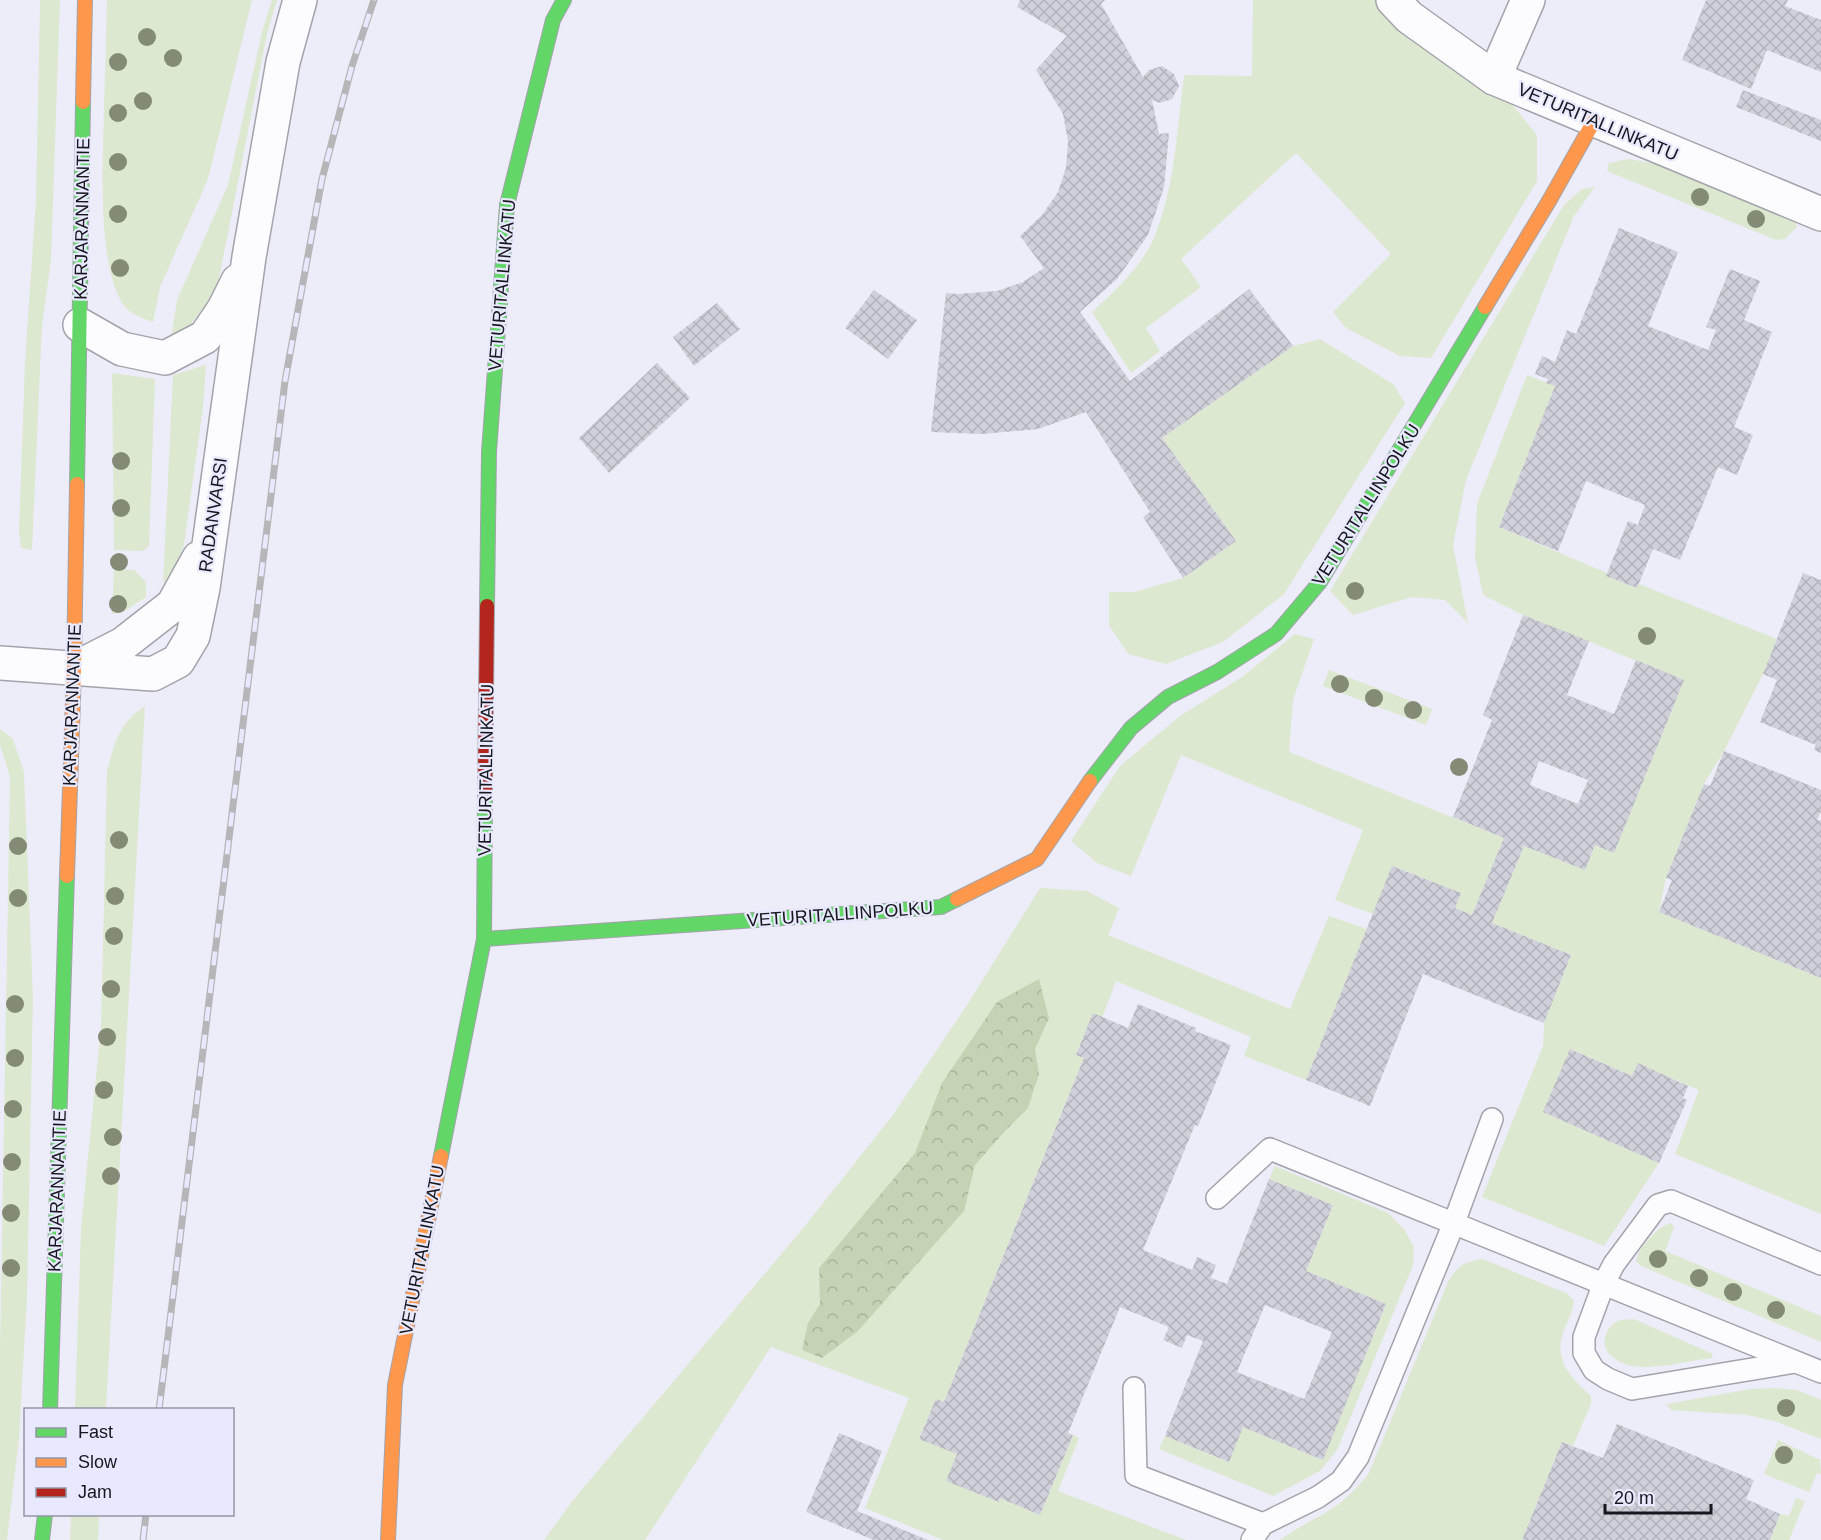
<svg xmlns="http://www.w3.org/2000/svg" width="1821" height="1540" viewBox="0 0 1821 1540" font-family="Arial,sans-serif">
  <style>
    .grass { fill: #dde8d0 }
    .forest { fill: url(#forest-crowns) }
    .building { fill: url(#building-cross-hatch); fill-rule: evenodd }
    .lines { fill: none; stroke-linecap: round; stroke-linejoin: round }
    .lane-casing { stroke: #a3a3ac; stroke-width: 24 }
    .street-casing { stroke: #a3a3ac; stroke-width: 36 }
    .fast-casing { stroke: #a3a3ac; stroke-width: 16 }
    .slow-casing { stroke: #a3a3ac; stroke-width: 16 }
    .jam-casing { stroke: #a3a3ac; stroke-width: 16 }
    .lane { stroke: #fcfcfe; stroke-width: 21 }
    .street { stroke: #fcfcfe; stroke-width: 33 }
    .fast { stroke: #63d668; stroke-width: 14 }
    .slow { stroke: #ff974d; stroke-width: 14 }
    .jam { stroke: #b3261e; stroke-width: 14 }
    .rail-casing { stroke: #b6b6b8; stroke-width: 7 }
    .rail { stroke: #e8e9fe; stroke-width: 4.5; stroke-dasharray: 14; stroke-linecap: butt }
    .tree { fill: #838b76 }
    .labels { text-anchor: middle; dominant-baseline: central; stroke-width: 4.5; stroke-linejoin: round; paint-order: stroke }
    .street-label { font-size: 18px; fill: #17171e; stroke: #e8e9fe }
  </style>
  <defs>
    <pattern id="forest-crowns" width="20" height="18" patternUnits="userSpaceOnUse" patternTransform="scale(1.5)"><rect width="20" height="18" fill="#c5d2b4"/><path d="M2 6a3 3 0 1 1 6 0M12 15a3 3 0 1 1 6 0" fill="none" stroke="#a8b49a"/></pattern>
    <pattern id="building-cross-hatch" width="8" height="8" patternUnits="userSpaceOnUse" patternTransform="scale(1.5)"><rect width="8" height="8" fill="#d0d0da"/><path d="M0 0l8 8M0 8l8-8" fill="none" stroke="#b2b2bb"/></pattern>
  </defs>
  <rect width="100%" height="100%" fill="#ededf9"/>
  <g class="grass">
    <polygon points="40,0 60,0 51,260 42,325 32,550 21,548 19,532 25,362 36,200"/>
    <path d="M107 0H252L208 179 160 287 153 322C144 319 132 315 125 307 96 269 103 157 104 109 105 73 106 36 107 0Z"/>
    <polygon points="272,0 277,0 267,34 217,289 191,324 171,338 177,300 228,185 262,32"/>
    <path d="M1253 0H1381L1505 96 1537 135V181L1431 358 1400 356 1346 328 1333 312 1391 254 1296 153 1181 259 1201 287 1146 328 1160 351 1131 373 1092 312C1114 292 1142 266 1154 238 1175 187 1177 129 1184 75L1252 76Z"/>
    <polygon points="1629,159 1656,164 1796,222 1797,227 1785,239 1776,240 1607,171 1609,163"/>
    <polygon points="1595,187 1574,216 1466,480 1453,545 1468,623 1445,600 1412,597 1353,615 1330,591 1564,205 1582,189"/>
    <polygon points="1320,339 1393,384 1405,403 1284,594 1223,642 1166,664 1128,654 1109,625 1109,592 1135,592 1183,578 1236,541 1162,438 1293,346"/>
    <polygon points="206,365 203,407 184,545 176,565 163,584 173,375"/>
    <polygon points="112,373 155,379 149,546 143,551 114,550"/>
    <polygon points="1527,375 1555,386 1499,527 1607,573 1606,576 1636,588 1639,584 1777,639 1763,674 1724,751 1704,784 1666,878 1659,912 1821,978 1821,1214 1675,1154 1699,1090 1638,1064 1632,1076 1571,1049 1543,1112 1659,1163 1604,1246 1482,1197 1543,1046 1544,1023 1571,955 1492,923 1524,846 1585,870 1595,845 1614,852 1684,680 1523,615 1483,595 1475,557 1477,504"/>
    <polygon points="114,569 134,570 146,582 146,597 125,611 112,614"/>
    <polygon points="1295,634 1314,639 1293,700 1289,752 1504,838 1472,915 1455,908 1460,893 1393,866 1373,914 1335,900 1363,830 1181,755 1131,876 1097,863 1071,841 1120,766 1180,716 1242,677"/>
    <polygon points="1329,670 1432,709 1426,725 1323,686"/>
    <path d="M145 706 106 1409H75L81 1228 101 1026 107 771C115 742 119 723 145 706Z"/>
    <polygon points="0,729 13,739 24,772 33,997 27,1297 19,1438 7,1540 0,1540 0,1354 10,777 0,745"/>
    <polygon points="1040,888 1087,891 1119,908 1108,935 1290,1009 1329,916 1367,929 1306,1080 1244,1056 1251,1037 1116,981 1102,1018 1093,1014 1076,1054 1084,1058 944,1402 936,1400 919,1438 957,1454 947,1481 999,1502 1000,1498 1040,1515 1073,1435 1079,1438 1058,1491 1186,1540 943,1540 865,1508 909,1398 771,1347 645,1540 544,1540 573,1500 800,1232 893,1115 967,1005"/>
    <polygon points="1275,1166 1388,1213 1404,1229 1414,1247 1413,1265 1337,1450 1320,1471 1273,1496 1159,1449 1165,1436 1228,1462 1243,1427 1322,1460 1386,1304 1306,1271 1333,1205 1269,1179"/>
    <path d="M1671 1223 1674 1228 1665 1251 1821 1316V1342L1641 1266 1636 1261C1638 1248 1659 1225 1671 1223Z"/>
    <path d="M1483 1259 1568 1294 1574 1301C1573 1315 1563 1327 1561 1341 1557 1365 1575 1381 1591 1396V1404L1573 1446 1562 1442 1522 1540H1280C1296 1528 1314 1520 1330 1510 1346 1500 1358 1487 1369 1473L1448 1282C1458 1265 1463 1262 1483 1259Z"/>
    <path d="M1634 1319 1713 1354 1712 1358C1686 1361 1654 1371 1628 1365 1612 1360 1599 1349 1607 1332 1609 1327 1615 1322 1620 1320 1624 1319 1630 1320 1634 1319Z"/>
    <polygon points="1776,1388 1797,1390 1821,1400 1821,1439 1774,1421 1747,1415 1671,1410 1666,1404 1751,1389"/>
    <polygon points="1778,1440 1820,1460 1821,1474 1817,1473 1809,1492 1764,1474"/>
    <polygon points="1796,1498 1805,1501 1789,1540 1770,1540 1780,1514 1789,1516"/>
    <polygon points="71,1515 99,1515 98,1540 70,1540"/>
  </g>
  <polygon class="forest" points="1039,979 1049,1018 1035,1049 1039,1074 1028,1108 1006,1130 975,1165 964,1211 858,1331 822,1358 802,1350 808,1323 820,1304 819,1268 915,1153 942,1083 997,1002"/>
  <g class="building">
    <polygon points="1020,0 1105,0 1101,4 1143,77 1149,70 1162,66 1174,74 1179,86 1172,99 1160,103 1152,100 1159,134 1169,133 1164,187 1148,235 1117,279 1080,312 1130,381 1249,289 1293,346 1162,438 1236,541 1183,578 1143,517 1150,512 1086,412 1038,429 982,434 931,432 946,293 957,294 997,291 1023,282 1044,268 1020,236 1042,215 1058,192 1066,168 1068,141 1063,114 1036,70 1067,36 1017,7"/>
    <polygon points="1706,0 1788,0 1785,6 1821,20 1821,72 1767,50 1751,89 1682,60"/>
    <polygon points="1743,90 1821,120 1821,141 1736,107"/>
    <polygon points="1619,228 1678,252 1648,326 1708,350 1716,330 1706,327 1730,269 1760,281 1744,320 1772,332 1734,427 1753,435 1737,475 1718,467 1680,560 1653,549 1637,588 1606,576 1628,521 1638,525 1645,505 1586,481 1558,551 1499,527 1555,386 1546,383 1548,379 1535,374 1542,356 1555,362 1567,330 1576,334"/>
    <polygon points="874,290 917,320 888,359 845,328"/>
    <polygon points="717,303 740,329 694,366 673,337"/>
    <polygon points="657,363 690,398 609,473 579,438"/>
    <polygon points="1803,573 1821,580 1821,753 1814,750 1816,745 1760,722 1777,680 1763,674"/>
    <path d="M1523 615 1589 641 1567 695 1614 714 1636 660 1684 680 1614 853 1595 845 1585 870 1524 846 1492 923 1571 955 1544 1023 1423 974 1370 1106 1306 1080 1392 866 1461 893 1455 908 1472 915 1504 838 1453 817 1492 720 1483 715ZM1539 761 1588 780 1578 804 1530 785Z"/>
    <polygon points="1724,751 1821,790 1821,811 1817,820 1821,821 1821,978 1659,912 1672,880 1666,878 1704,784 1710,786"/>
    <path d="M1138 1004 1196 1028 1195 1031 1231 1045 1198 1126 1195 1125 1143 1250 1192 1270 1197 1257 1216 1265 1211 1278 1227 1284 1269 1179 1333 1205 1306 1271 1386 1304 1323 1460 1243 1427 1229 1462 1165 1436 1203 1341 1187 1335 1182 1348 1163 1340 1169 1327 1120 1307 1068 1433 1073 1435 1040 1515 1000 1498 999 1502 946 1481 957 1454 919 1439 936 1399 944 1402 1084 1058 1076 1055 1093 1013 1128 1028ZM1265 1305 1332 1332 1304 1399 1237 1372Z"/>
    <polygon points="1570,1049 1632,1076 1638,1063 1688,1086 1683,1098 1687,1100 1659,1163 1543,1112"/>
    <polygon points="1617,1424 1754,1480 1746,1499 1780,1514 1770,1540 1522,1540 1562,1442 1603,1458"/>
    <polygon points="839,1433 882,1451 857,1511 928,1540 874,1540 806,1512"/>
  </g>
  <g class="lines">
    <g class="lane-casing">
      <g id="lane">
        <polyline points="1217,1198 1270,1149 1821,1372"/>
        <polyline points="1795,1362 1632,1389 1608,1379 1594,1370 1584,1353 1584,1337 1604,1283 1614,1264 1658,1205 1671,1201 1821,1264"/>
        <polyline points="1134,1388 1136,1475 1263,1524"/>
        <polyline points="1252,1540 1263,1524 1318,1497 1341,1481 1358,1457 1454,1223 1492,1119"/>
      </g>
    </g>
    <g class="street-casing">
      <g id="street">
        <polyline points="1393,0 1409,17 1494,78 1821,214"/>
        <polyline points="1494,78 1528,0"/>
        <polyline points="80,325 122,349 165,358 205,337 224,309 238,281"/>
        <polyline points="0,663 153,674 178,661 193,636 203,588 249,257 283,62 300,0"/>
        <polyline points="76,668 123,644 173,605 199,558"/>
      </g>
    </g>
    <g class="fast-casing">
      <g id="fast">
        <polyline points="77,484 83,102"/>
        <polyline points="487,606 489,452 507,205 553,20 564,0"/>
        <polyline points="1090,781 1131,728 1168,697 1217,672 1276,634 1320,582 1485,307"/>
        <polyline points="484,939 941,907 957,899"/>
        <polyline points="441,1156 484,939 485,793"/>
        <polyline points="50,1410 67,876"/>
        <polyline points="42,1540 45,1514"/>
      </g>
    </g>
    <g class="slow-casing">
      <g id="slow">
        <polyline points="83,102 85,0"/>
        <polyline points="1485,307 1549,201 1594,121"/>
        <polyline points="67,876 74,669 77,484"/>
        <polyline points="957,899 1037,859 1090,781"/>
        <polyline points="388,1540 395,1385 441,1156"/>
      </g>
    </g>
    <g class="jam-casing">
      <polyline id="jam" points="485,793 487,606"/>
    </g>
    <use href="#lane" class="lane"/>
    <use href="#street" class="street"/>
    <use href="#fast" class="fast"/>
    <use href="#slow" class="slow"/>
    <use href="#jam" class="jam"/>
    <g class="rail-casing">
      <g id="rail">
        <polyline points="159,1410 285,381 322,179 352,66 374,0"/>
        <polyline points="143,1540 146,1514"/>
      </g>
    </g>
    <use href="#rail" class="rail"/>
  </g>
  <g class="tree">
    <circle cx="147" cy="37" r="9"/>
    <circle cx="173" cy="58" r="9"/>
    <circle cx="118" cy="62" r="9"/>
    <circle cx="143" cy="101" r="9"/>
    <circle cx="118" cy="113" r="9"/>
    <circle cx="118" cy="162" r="9"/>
    <circle cx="1700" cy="197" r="9"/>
    <circle cx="118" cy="214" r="9"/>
    <circle cx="1756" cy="219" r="9"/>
    <circle cx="120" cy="268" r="9"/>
    <circle cx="121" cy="461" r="9"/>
    <circle cx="121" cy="508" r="9"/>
    <circle cx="119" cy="562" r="9"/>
    <circle cx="1355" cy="591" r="9"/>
    <circle cx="118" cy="604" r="9"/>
    <circle cx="1647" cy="636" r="9"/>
    <circle cx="1340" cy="684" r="9"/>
    <circle cx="1374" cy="698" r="9"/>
    <circle cx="1413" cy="710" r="9"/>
    <circle cx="1459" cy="767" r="9"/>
    <circle cx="119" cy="840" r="9"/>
    <circle cx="18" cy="846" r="9"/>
    <circle cx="115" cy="896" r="9"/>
    <circle cx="18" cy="898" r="9"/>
    <circle cx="114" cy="936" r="9"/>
    <circle cx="111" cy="989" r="9"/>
    <circle cx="15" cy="1004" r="9"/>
    <circle cx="107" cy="1037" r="9"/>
    <circle cx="15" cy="1058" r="9"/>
    <circle cx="104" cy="1090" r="9"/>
    <circle cx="13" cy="1109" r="9"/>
    <circle cx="113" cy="1137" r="9"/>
    <circle cx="12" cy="1162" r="9"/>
    <circle cx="111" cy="1176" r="9"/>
    <circle cx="11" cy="1213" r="9"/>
    <circle cx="1658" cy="1259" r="9"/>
    <circle cx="11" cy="1268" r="9"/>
    <circle cx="1699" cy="1278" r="9"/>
    <circle cx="1733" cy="1292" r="9"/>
    <circle cx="1776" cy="1310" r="9"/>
    <circle cx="1786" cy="1408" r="9"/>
    <circle cx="1784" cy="1455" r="9"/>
  </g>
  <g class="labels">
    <g class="street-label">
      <text transform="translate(1598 122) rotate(23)">VETURITALLINKATU</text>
      <text transform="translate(82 219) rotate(-89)">KARJARANNANTIE</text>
      <text transform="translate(502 285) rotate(-85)">VETURITALLINKATU</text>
      <text transform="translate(1366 505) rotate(-58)">VETURITALLINPOLKU</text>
      <text transform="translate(213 515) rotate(-82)">RADANVARSI</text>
      <text transform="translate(72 705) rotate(-88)">KARJARANNANTIE</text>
      <text transform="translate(486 770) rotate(-89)">VETURITALLINKATU</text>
      <text transform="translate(840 914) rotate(-4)">VETURITALLINPOLKU</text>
      <text transform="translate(57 1191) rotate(-88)">KARJARANNANTIE</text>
      <text transform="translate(422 1250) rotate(-79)">VETURITALLINKATU</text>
    </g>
  </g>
  <rect x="24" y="1408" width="210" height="108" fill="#e8e9fe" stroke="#9495a4" stroke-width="1.5"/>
  <rect x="36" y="1428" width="30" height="9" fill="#63d668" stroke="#9495a4" stroke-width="1.5"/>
  <text x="78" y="1438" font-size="18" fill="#17171e">Fast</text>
  <rect x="36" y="1458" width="30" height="9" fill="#ff974d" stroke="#9495a4" stroke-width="1.5"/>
  <text x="78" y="1468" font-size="18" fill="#17171e">Slow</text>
  <rect x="36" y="1488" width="30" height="9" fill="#b3261e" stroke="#9495a4" stroke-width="1.5"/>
  <text x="78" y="1498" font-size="18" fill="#17171e">Jam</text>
  <path d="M1605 1504v9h106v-9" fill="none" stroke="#17171e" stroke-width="3"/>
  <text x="1614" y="1504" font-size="18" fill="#17171e" stroke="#e8e9fe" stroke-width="4.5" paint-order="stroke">20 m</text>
</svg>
